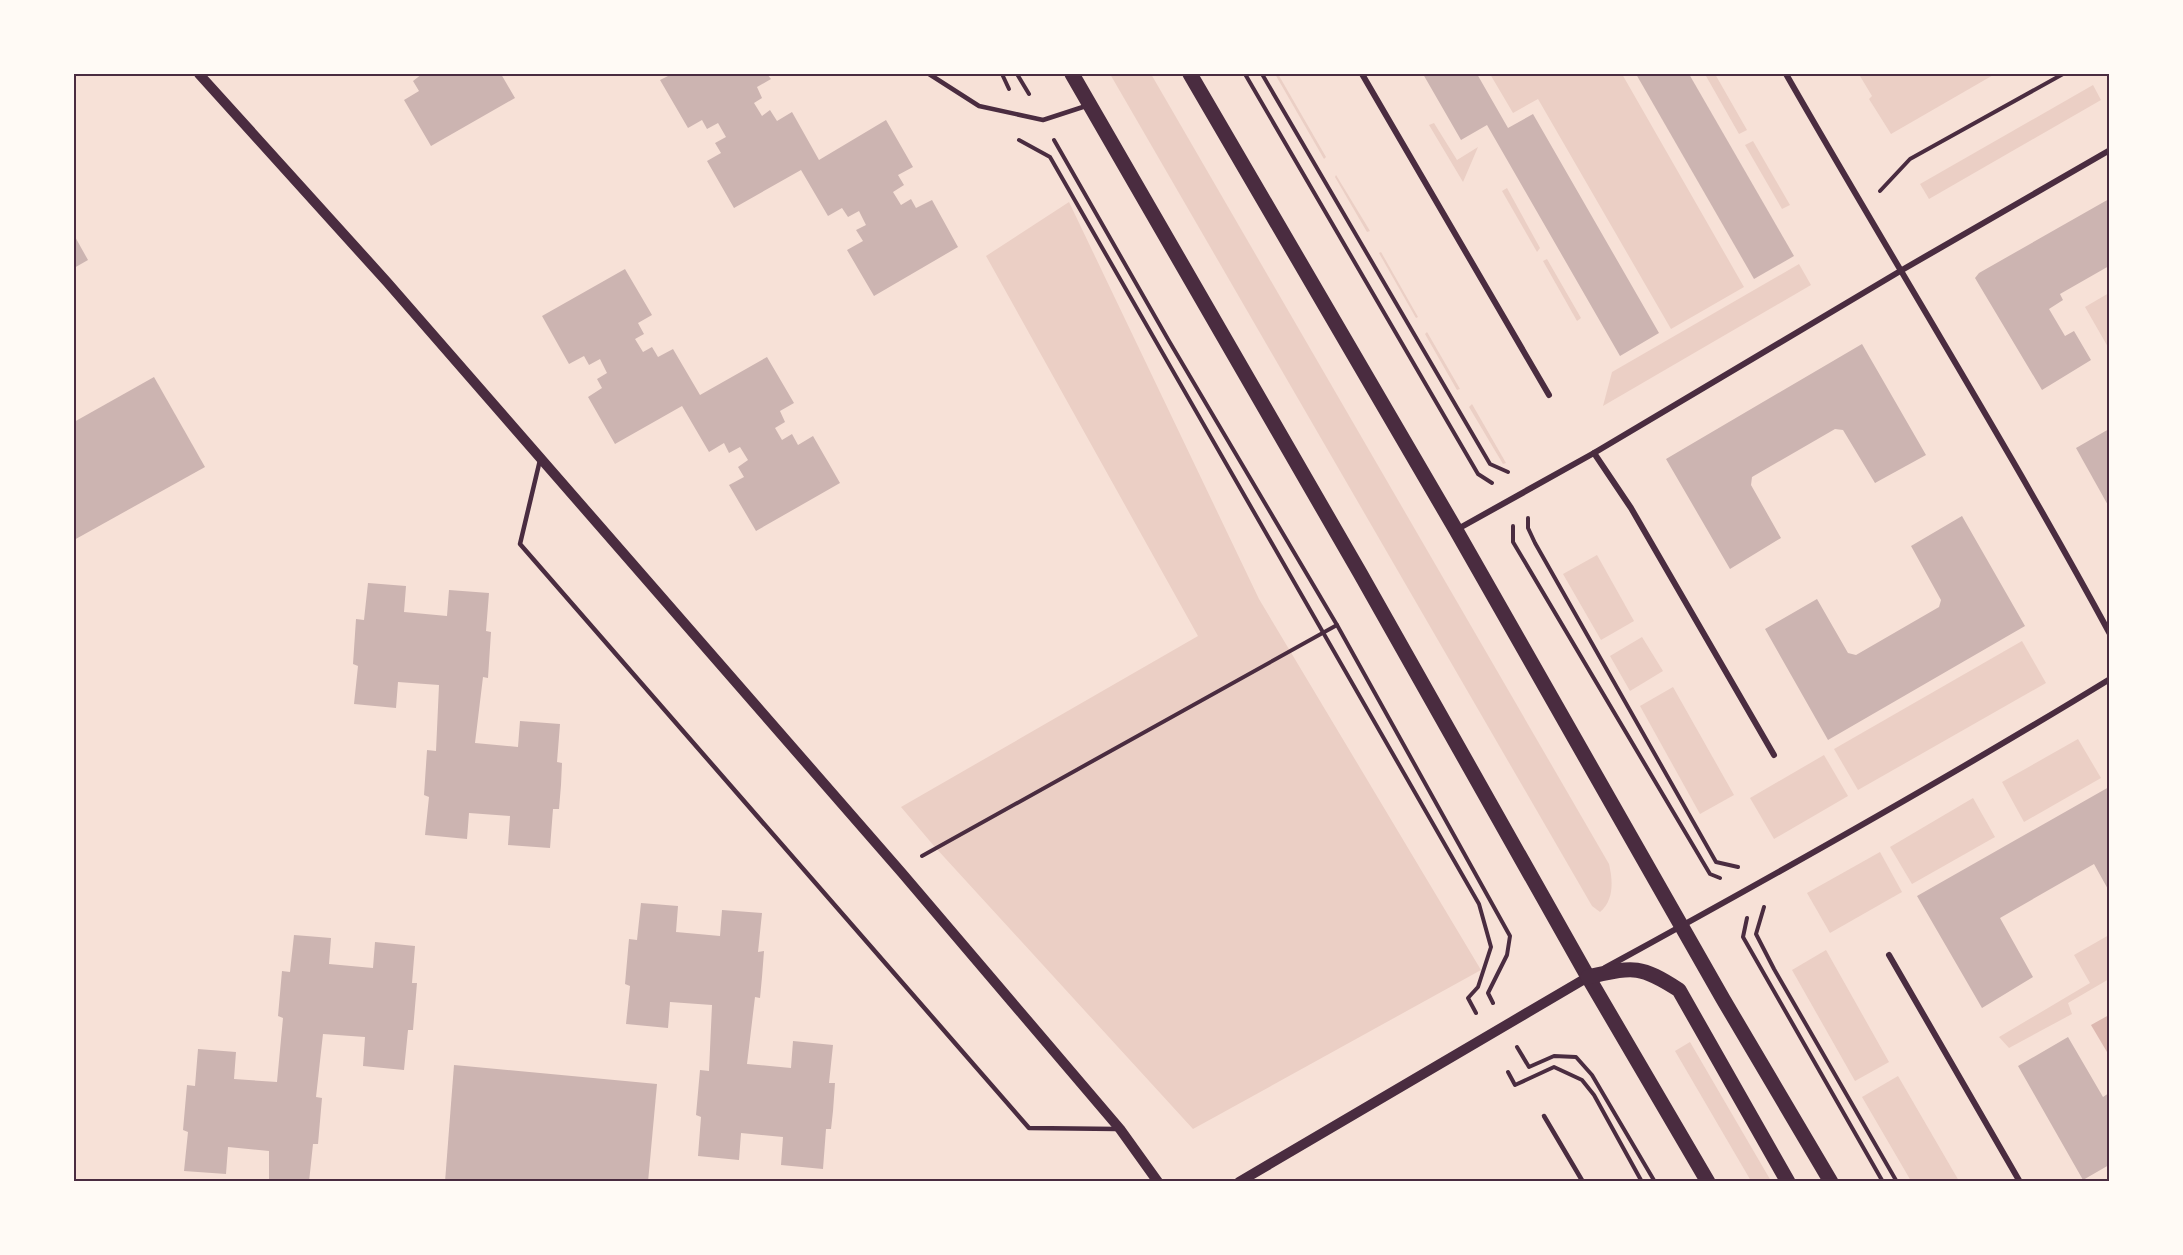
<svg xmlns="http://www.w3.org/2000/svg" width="2183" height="1255" viewBox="0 0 2183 1255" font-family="'Fira Sans',sans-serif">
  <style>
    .green { fill: #ebcfc5 }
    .water { fill: #dcb8b0 }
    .building { fill: #ccb4b1 }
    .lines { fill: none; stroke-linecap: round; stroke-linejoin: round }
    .path { stroke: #4a2c40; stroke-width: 4 }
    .service { stroke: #4a2c40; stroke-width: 4.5 }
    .minor { stroke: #4a2c40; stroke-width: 6 }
    .tertiary { stroke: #4a2c40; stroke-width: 10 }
    .primary { stroke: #4a2c40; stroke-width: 15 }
    .neatline { fill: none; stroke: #4a2c40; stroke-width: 2 }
  </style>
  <rect width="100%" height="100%" fill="#f7e1d7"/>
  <g class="green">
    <path d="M1110 74H1151L1609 864C1613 881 1614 900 1600 912L1592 906Z"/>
    <polygon points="1275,74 1278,74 1326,157 1324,159"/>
    <polygon points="1490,74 1622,74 1744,287 1671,329 1538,99 1513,113"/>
    <polygon points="1711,74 1715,74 1747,130 1739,134 1706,76"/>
    <polygon points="1865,74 1995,74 1891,134 1869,99 1872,96 1860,76"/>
    <polygon points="2093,85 2101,100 1929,199 1920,184"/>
    <polygon points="1434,123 1457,160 1478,147 1463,182 1429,125"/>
    <polygon points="1753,141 1790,205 1782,209 1745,145"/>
    <polygon points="1336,175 1370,231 1367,232 1335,177"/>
    <polygon points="1507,188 1540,248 1537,252 1502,191"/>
    <polygon points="1069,202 1259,599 1481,970 1193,1129 934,846 901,807 1198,636 986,256"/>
    <polygon points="1381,252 1418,317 1416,318 1379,253"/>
    <polygon points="1547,259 1581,318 1577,321 1543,261"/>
    <polygon points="1799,264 1811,285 1603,406 1612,372"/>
    <polygon points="2109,293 2110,347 2108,347 2085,307"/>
    <polygon points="1427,332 1460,389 1457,390 1425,334"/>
    <polygon points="1472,404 1506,463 1503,464 1469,407"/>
    <polygon points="1597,555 1634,621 1601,640 1563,574"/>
    <polygon points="1642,637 1663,671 1630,691 1610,656"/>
    <polygon points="2022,641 2046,683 1858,790 1834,749"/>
    <polygon points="1673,687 1734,795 1700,814 1640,706"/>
    <polygon points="2078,739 2101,778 2024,822 2002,782"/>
    <polygon points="1824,755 1848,796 1774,839 1750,798"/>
    <polygon points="1973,798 1995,837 1912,884 1890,847"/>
    <polygon points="1880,852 1902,892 1830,933 1807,893"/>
    <polygon points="2109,935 2109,979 2068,1003 2072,1014 2009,1048 1999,1037 2090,983 2074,955"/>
    <polygon points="1826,950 1889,1062 1855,1081 1792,970"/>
    <polygon points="1690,1042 1771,1181 1751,1181 1675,1051"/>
    <polygon points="1898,1076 1959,1181 1911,1181 1862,1097"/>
  </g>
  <polygon class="water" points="2109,1015 2109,1051 2107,1052 2091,1025"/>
  <g class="building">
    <polygon points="422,74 501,74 515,98 431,146 404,100 419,91 413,81"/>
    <polygon points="672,74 767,74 771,79 757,87 762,98 754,103 762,116 770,110 777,121 792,112 819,160 886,120 913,167 898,175 904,185 893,192 901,205 911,199 916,208 932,200 958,247 874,296 847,250 863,241 856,230 866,225 859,211 848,217 842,208 828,216 801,170 734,208 707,161 721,153 715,143 726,137 718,123 707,129 702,120 688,128 660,80"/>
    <polygon points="1423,74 1477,74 1508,128 1533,114 1659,333 1620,356 1487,125 1461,140"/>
    <polygon points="1636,74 1689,74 1794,256 1754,279"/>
    <polygon points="2109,199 2109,266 2060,294 2063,300 2049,309 2065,336 2074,331 2091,360 2042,390 1975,278 1979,273"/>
    <polygon points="74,235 88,260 74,268"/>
    <polygon points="625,269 652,315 638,323 644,334 635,339 643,352 652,347 658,357 673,349 700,395 767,357 794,403 780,411 785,422 775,428 782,440 792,434 798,445 813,436 840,483 756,531 729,485 744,477 738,467 748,460 740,447 729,453 724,443 709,452 682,406 615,444 588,397 602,388 597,379 607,373 600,359 589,365 584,356 569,364 542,316"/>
    <polygon points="1862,344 1926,455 1875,483 1843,430 1835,429 1752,477 1751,485 1781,538 1730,569 1666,459"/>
    <polygon points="154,377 205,467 74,540 74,422"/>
    <polygon points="2109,429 2109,507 2076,448"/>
    <polygon points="1962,516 2025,626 1828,740 1765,629 1817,599 1848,653 1856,655 1939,607 1941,600 1911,546"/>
    <polygon points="368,583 406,586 404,612 447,616 449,590 489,593 486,631 491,632 488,678 483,677 475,743 518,747 520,721 560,724 557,762 562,763 561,785 559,809 553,809 550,848 508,845 510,816 469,813 467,839 425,835 429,797 424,795 427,750 436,751 439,685 398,682 396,708 354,704 358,666 353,664 356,619 364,620"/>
    <polygon points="2109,787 2109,891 2094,864 2000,918 2033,977 1982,1008 1917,896"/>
    <polygon points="641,903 678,906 676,932 720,936 722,910 762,913 758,952 764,951 762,977 760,998 755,997 747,1064 791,1068 793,1041 833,1045 829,1083 835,1083 833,1111 831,1129 826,1129 823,1169 781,1165 783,1137 741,1133 739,1160 698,1156 701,1117 696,1115 700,1070 709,1071 712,1005 670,1002 668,1028 626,1024 630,986 625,984 629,939 637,940"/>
    <polygon points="294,935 331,938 329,964 373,968 375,942 415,946 412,983 417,983 413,1030 408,1030 404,1070 363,1066 365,1037 323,1034 316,1097 322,1098 318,1144 313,1144 309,1182 269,1182 269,1151 228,1147 226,1174 184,1171 188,1132 183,1130 187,1085 195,1086 198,1049 236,1052 234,1079 277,1082 283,1018 278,1016 282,971 290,972"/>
    <polygon points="2068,1037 2103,1097 2109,1093 2109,1165 2083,1180 2018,1066"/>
    <polygon points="454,1065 657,1084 648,1182 445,1182"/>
  </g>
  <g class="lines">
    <g class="path">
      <polyline points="1002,74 1009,89"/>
      <polyline points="1017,74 1029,94"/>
      <polyline points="1245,74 1478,474 1492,483"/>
      <polyline points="1262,74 1490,464 1508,472"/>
      <polyline points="1019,140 1050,157 1479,904 1491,947 1478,987 1468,998 1476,1013"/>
      <polyline points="1054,140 1169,341 1337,625 1510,936 1507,955 1488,993 1493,1003"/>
      <polyline points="1880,191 1910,159 2063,74"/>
      <polyline points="1528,518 1528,528 1535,543 1716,862 1738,867"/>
      <polyline points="1513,526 1513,542 1710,874 1720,878"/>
      <polyline points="922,856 1337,625"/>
      <polyline points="1764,907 1756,934 1774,969 1897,1182"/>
      <polyline points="1747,918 1743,937 1883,1182"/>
      <polyline points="1517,1047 1529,1067 1554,1056 1576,1057 1592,1075 1655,1182"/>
      <polyline points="1508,1072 1515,1085 1554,1067 1582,1080 1594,1095 1642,1182"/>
    </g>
    <g class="service">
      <polyline points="929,74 979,106 1043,120 1086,106"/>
      <polyline points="540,460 520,544 1029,1128 1117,1129"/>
      <polyline points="1544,1116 1583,1182"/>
    </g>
    <g class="minor">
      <polyline points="1362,74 1549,395"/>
      <path d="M1786 74C1893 261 2007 444 2110 634"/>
      <polyline points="1594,453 1631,508 1774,755"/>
      <polyline points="1456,530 1594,453 1902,270 2110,150"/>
      <polyline points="1889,955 2020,1182"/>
      <path d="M1605 968C1775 875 1945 780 2110 679"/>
    </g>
    <g class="tertiary">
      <polyline points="199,74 387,282 902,873 1120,1129 1158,1182"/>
      <polyline points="1239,1182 1588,977"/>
    </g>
    <g class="primary">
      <polyline points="1072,74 1360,573 1588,977 1708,1182"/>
      <polyline points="1190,74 1456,530 1723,999 1831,1182"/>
      <path d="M1588 977C1633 967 1639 964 1679 990L1788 1182"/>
    </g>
  </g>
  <rect width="2183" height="1255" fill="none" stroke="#fffaf5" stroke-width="150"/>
  <rect x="75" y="75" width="2033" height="1105" class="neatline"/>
</svg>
